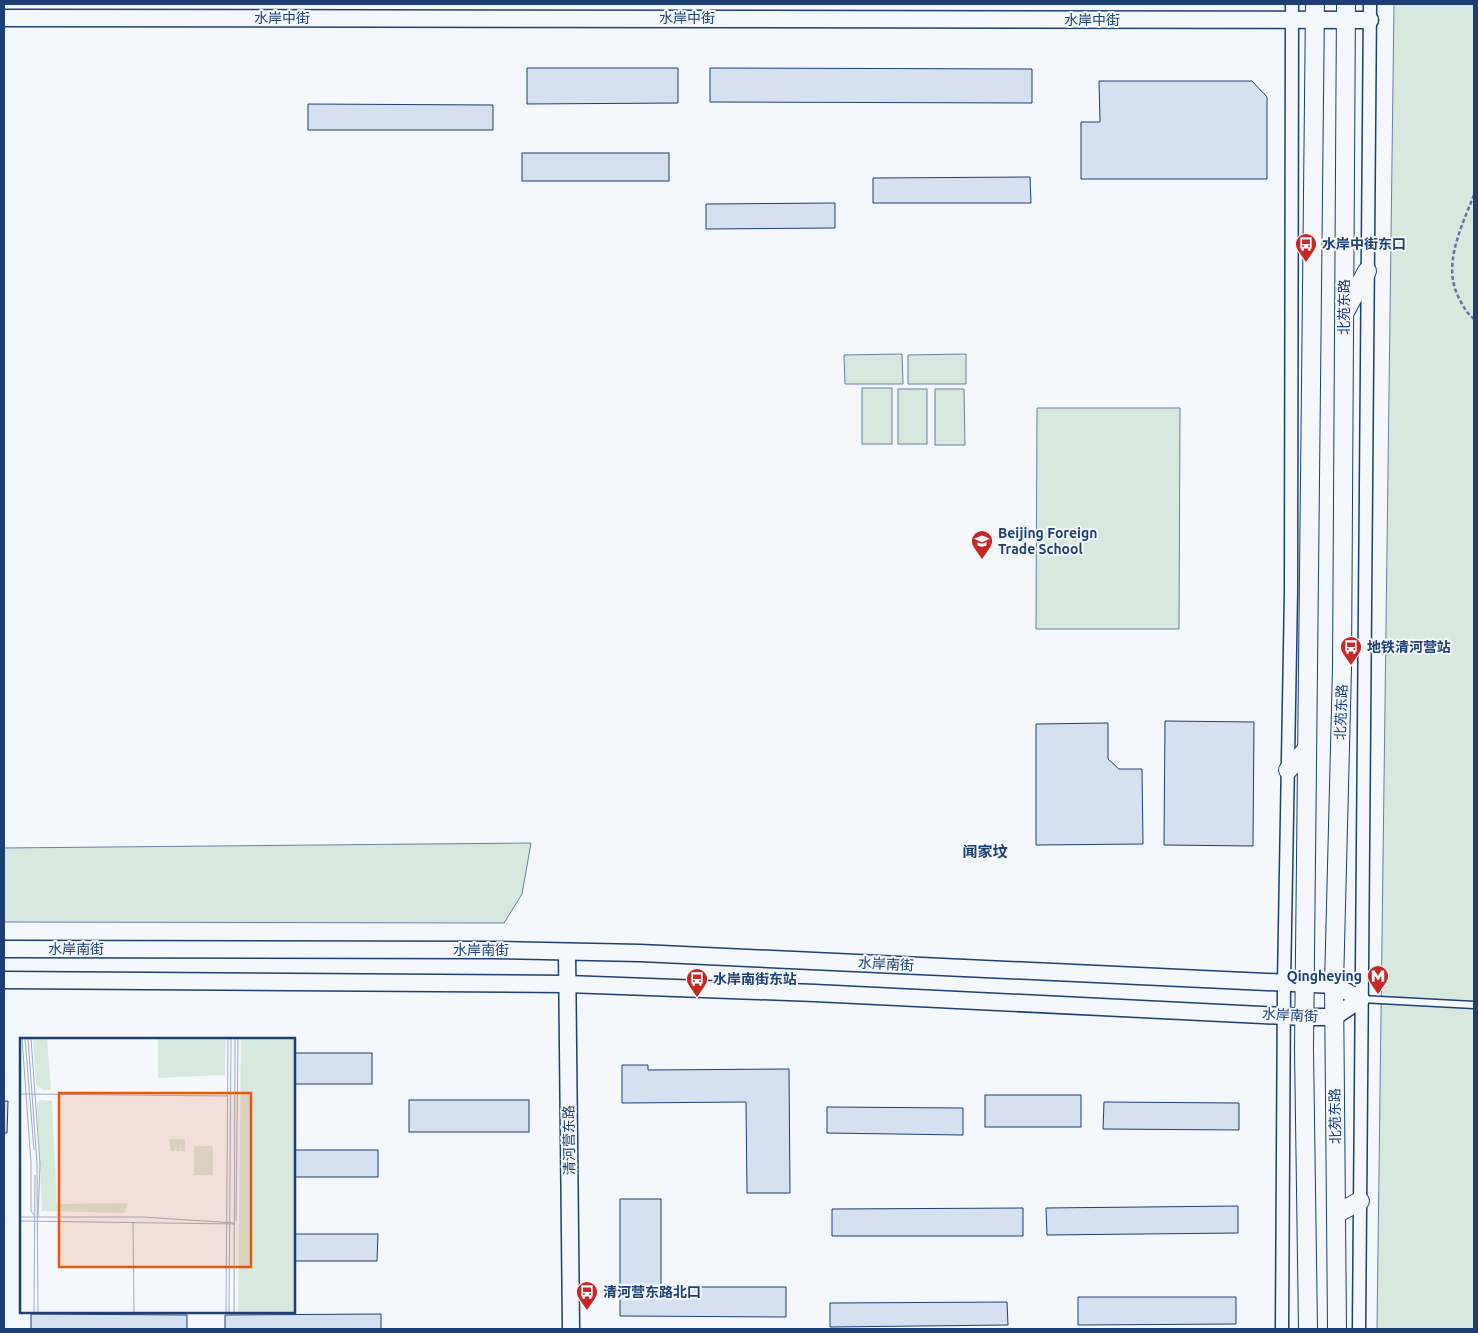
<svg xmlns="http://www.w3.org/2000/svg" width="1478" height="1333" viewBox="0 0 1478 1333" font-family="Ubuntu,'Noto Sans SC',sans-serif">
  <style>
    .green { fill: #d7e8df; stroke: #687fa3 }
    .building { fill: #d5e0f0; stroke: #1d3f73 }
    .lines { fill: none; stroke-linecap: round; stroke-linejoin: round }
    .service-casing { stroke: #1d3f73; stroke-width: 9 }
    .minor-casing { stroke: #1d3f73; stroke-width: 15 }
    .tertiary-casing { stroke: #1d3f73; stroke-width: 19 }
    .secondary-casing { stroke: #1d3f73; stroke-width: 20 }
    .path { stroke: #5e769c; stroke-width: 2.5; stroke-dasharray: 4 2.5; stroke-linecap: butt }
    .service { stroke: #f4f7fb; stroke-width: 6 }
    .minor { stroke: #f4f7fb; stroke-width: 12 }
    .tertiary { stroke: #f4f7fb; stroke-width: 16 }
    .secondary { stroke: #f4f7fb; stroke-width: 18 }
    .labels { text-anchor: middle; dominant-baseline: central; stroke-width: 4; stroke-linejoin: round; paint-order: stroke }
    .street-label { font-size: 14px; fill: #1d3f73; stroke: #f4f7fb }
    .poi-label { font-size: 14px; font-weight: bold; fill: #1d3f73; stroke: #f4f7fb; text-anchor: start }
    .neighbourhood-label { font-size: 15px; font-weight: bold; fill: #1d3f73; stroke: #f4f7fb }
    .inset-road { fill: none; stroke: #9eadc5; stroke-width: 1 }
    .view { fill: #e8590c; fill-opacity: 0.15; stroke: #e8590c; stroke-width: 2.5 }
    .inset-edge { fill: none; stroke: #1d3f73; stroke-width: 2.5 }
  </style>
  <rect width="100%" height="100%" fill="#f4f7fb"/>
  <g class="green">
    <polygon points="1394,4 1474,4 1474,1329 1377,1329"/>
    <polygon points="902,354 903,384 845,384 844,355"/>
    <polygon points="966,354 966,384 908,384 908,355"/>
    <rect x="862" y="388" width="30" height="56"/>
    <rect x="898" y="389" width="29" height="55"/>
    <polygon points="935,389 964,389 965,445 935,445"/>
    <polygon points="1037,408 1180,408 1179,629 1036,629"/>
    <polygon points="531,843 522,894 504,923 4,922 4,848"/>
  </g>
  <g class="building">
    <polygon points="527,68 678,68 678,103 527,104"/>
    <polygon points="710,68 1032,69 1032,103 710,102"/>
    <polygon points="1099,81 1252,81 1267,97 1267,179 1081,179 1081,122 1100,122"/>
    <polygon points="308,104 493,105 493,130 308,130"/>
    <rect x="522" y="153" width="147" height="28"/>
    <polygon points="1030,177 1031,203 873,203 873,178"/>
    <polygon points="835,203 835,228 706,229 706,204"/>
    <polygon points="1165,721 1254,722 1253,846 1164,845"/>
    <polygon points="1108,723 1108,759 1119,769 1142,769 1143,844 1036,845 1036,724"/>
    <rect x="294" y="1053" width="78" height="31"/>
    <polygon points="622,1065 648,1065 648,1070 789,1069 790,1193 747,1193 746,1102 622,1103"/>
    <rect x="985" y="1095" width="96" height="32"/>
    <rect x="409" y="1100" width="120" height="32"/>
    <polygon points="4,1101 8,1101 7,1133 4,1133"/>
    <polygon points="1104,1102 1239,1103 1239,1130 1103,1129"/>
    <polygon points="827,1107 963,1108 963,1135 827,1133"/>
    <rect x="294" y="1150" width="84" height="27"/>
    <polygon points="620,1199 661,1199 661,1287 786,1287 786,1317 620,1316"/>
    <polygon points="1238,1206 1238,1233 1047,1235 1046,1208"/>
    <polygon points="1023,1208 1023,1236 832,1236 832,1209"/>
    <polygon points="294,1234 378,1234 377,1261 294,1261"/>
    <polygon points="1078,1297 1236,1297 1236,1324 1078,1325"/>
    <polygon points="1007,1302 1008,1325 830,1327 830,1303"/>
    <polygon points="31,1314 187,1315 187,1329 31,1329"/>
    <polygon points="381,1314 381,1329 225,1329 225,1315"/>
  </g>
  <g class="lines">
    <g class="service-casing">
      <polyline id="service" points="1361,999 1474,1005"/>
    </g>
    <g class="minor-casing">
      <g id="minor">
        <polyline points="1282,1329 1284,983 1291,592 1292,4"/>
        <polyline points="1359,1329 1370,4"/>
      </g>
    </g>
    <g class="tertiary-casing">
      <g id="tertiary">
        <polyline points="4,18 1370,20"/>
        <polyline points="4,949 493,950 640,953 1334,985 1361,999 1334,1017 1304,1017 815,993 567,984 4,980"/>
        <polyline points="567,952 571,1329"/>
      </g>
    </g>
    <g class="secondary-casing">
      <g id="secondary">
        <polyline points="1345,312 1367,271"/>
        <polyline points="1288,770 1307,749"/>
        <polyline points="1336,1214 1360,1201"/>
        <polyline points="1308,1329 1304,1049 1315,4"/>
        <polyline points="1337,1329 1334,985 1342,668 1346,4"/>
      </g>
    </g>
    <path class="path" d="M1474 195C1461 228 1441 267 1460 300 1464 308 1467 313 1474 319"/>
    <use href="#service" class="service"/>
    <use href="#minor" class="minor"/>
    <use href="#tertiary" class="tertiary"/>
    <use href="#secondary" class="secondary"/>
  </g>
  <defs>
    <g id="bus-pin" transform="scale(1.125)"><path d="M0 17L-7.5 6A9.5 9.5 0 1 1 7.5 6Z" fill="#c62828" stroke="#f4f7fb"/><path d="M-5-6H5V4H4V6H2V4H-2V6H-4V4H-5ZM-3.5-4V0h7V-4ZM-3.5 1.2v1.5H-2V1.2ZM2 1.2v1.5H3.5V1.2Z" fill="#fff"/></g>
    <g id="university-pin" transform="scale(1.125)"><path d="M0 17L-7.5 6A9.5 9.5 0 1 1 7.5 6Z" fill="#c62828" stroke="#f4f7fb"/><path d="M0-5L7-2L0 1L-7-2ZM-4 1L0 2.5L4 1V4Q0 6-4 4Z" fill="#fff"/></g>
    <g id="metro-pin" transform="scale(1.125)"><path d="M0 17L-7.5 6A9.5 9.5 0 1 1 7.5 6Z" fill="#c62828" stroke="#f4f7fb"/><path d="M-5.5 5V-5H-3L0 0L3-5H5.5V5H3V-.5L0 4L-3-.5V5Z" fill="#fff"/></g>
  </defs>
  <g fill-rule="evenodd">
    <use href="#bus-pin" x="1306" y="244"/>
    <use href="#university-pin" x="982" y="541"/>
    <use href="#bus-pin" x="1351" y="647"/>
    <use href="#metro-pin" x="1378" y="976"/>
    <use href="#bus-pin" x="697" y="979"/>
    <use href="#bus-pin" x="587" y="1292"/>
  </g>
  <g class="labels">
    <g class="street-label">
      <text x="282" y="18">水岸中街</text>
      <text x="687" y="18">水岸中街</text>
      <text x="1092" y="20">水岸中街</text>
      <text transform="translate(1344 307) rotate(-90)">北苑东路</text>
      <text transform="translate(1341 712) rotate(-88)">北苑东路</text>
      <text x="76" y="949">水岸南街</text>
      <text x="481" y="950">水岸南街</text>
      <text transform="translate(886 964) rotate(3)">水岸南街</text>
      <text transform="translate(1290 1015) rotate(3)">水岸南街</text>
      <text transform="translate(1335 1116) rotate(-91)">北苑东路</text>
      <text transform="translate(569 1140) rotate(-91)">清河营东路</text>
    </g>
    <g class="poi-label">
      <text x="1322" y="244">水岸中街东口</text>
      <text x="998" y="533">Beijing Foreign<tspan x="998" dy="16">Trade School</tspan></text>
      <text x="1367" y="647">地铁清河营站</text>
      <text x="1362" y="976" text-anchor="end">Qingheying</text>
      <text x="713" y="979">水岸南街东站</text>
      <text x="603" y="1292">清河营东路北口</text>
    </g>
    <g class="neighbourhood-label">
      <text x="985" y="851">闻家坟</text>
    </g>
  </g>
  <g transform="translate(20 1038)">
    <rect width="275" height="275" fill="#f4f7fb"/>
    <path d="M13 0H27L31 52H22L16 47ZM138 0H206L205 37 138 40ZM221 0H275V275H218ZM20 62 32 63 37 166 108 165 105 175 22 173 17 66ZM165 101V113H161L160 105V113H156V105L155 113H151L149 101ZM174 108H193V137H174Z" fill="#d7e8df"/>
    <path class="inset-road" d="M2 0 11 125V173L14 177M5 0 14 112M8 0 17 126 18 275M11 0 20 126 18 179M0 56 208 58M0 179H122L215 185M0 183 215 186M216 183 218 0M113 184 114 275M14 275 15 137M206 275 208 0M209 275 211 0M214 275 215 0"/>
    <path class="view" d="M39 55H231V229H39Z"/>
    <rect width="275" height="275" class="inset-edge"/>
  </g>
  <rect width="1478" height="1333" fill="none" stroke="#1d3f73" stroke-width="10"/>
</svg>
